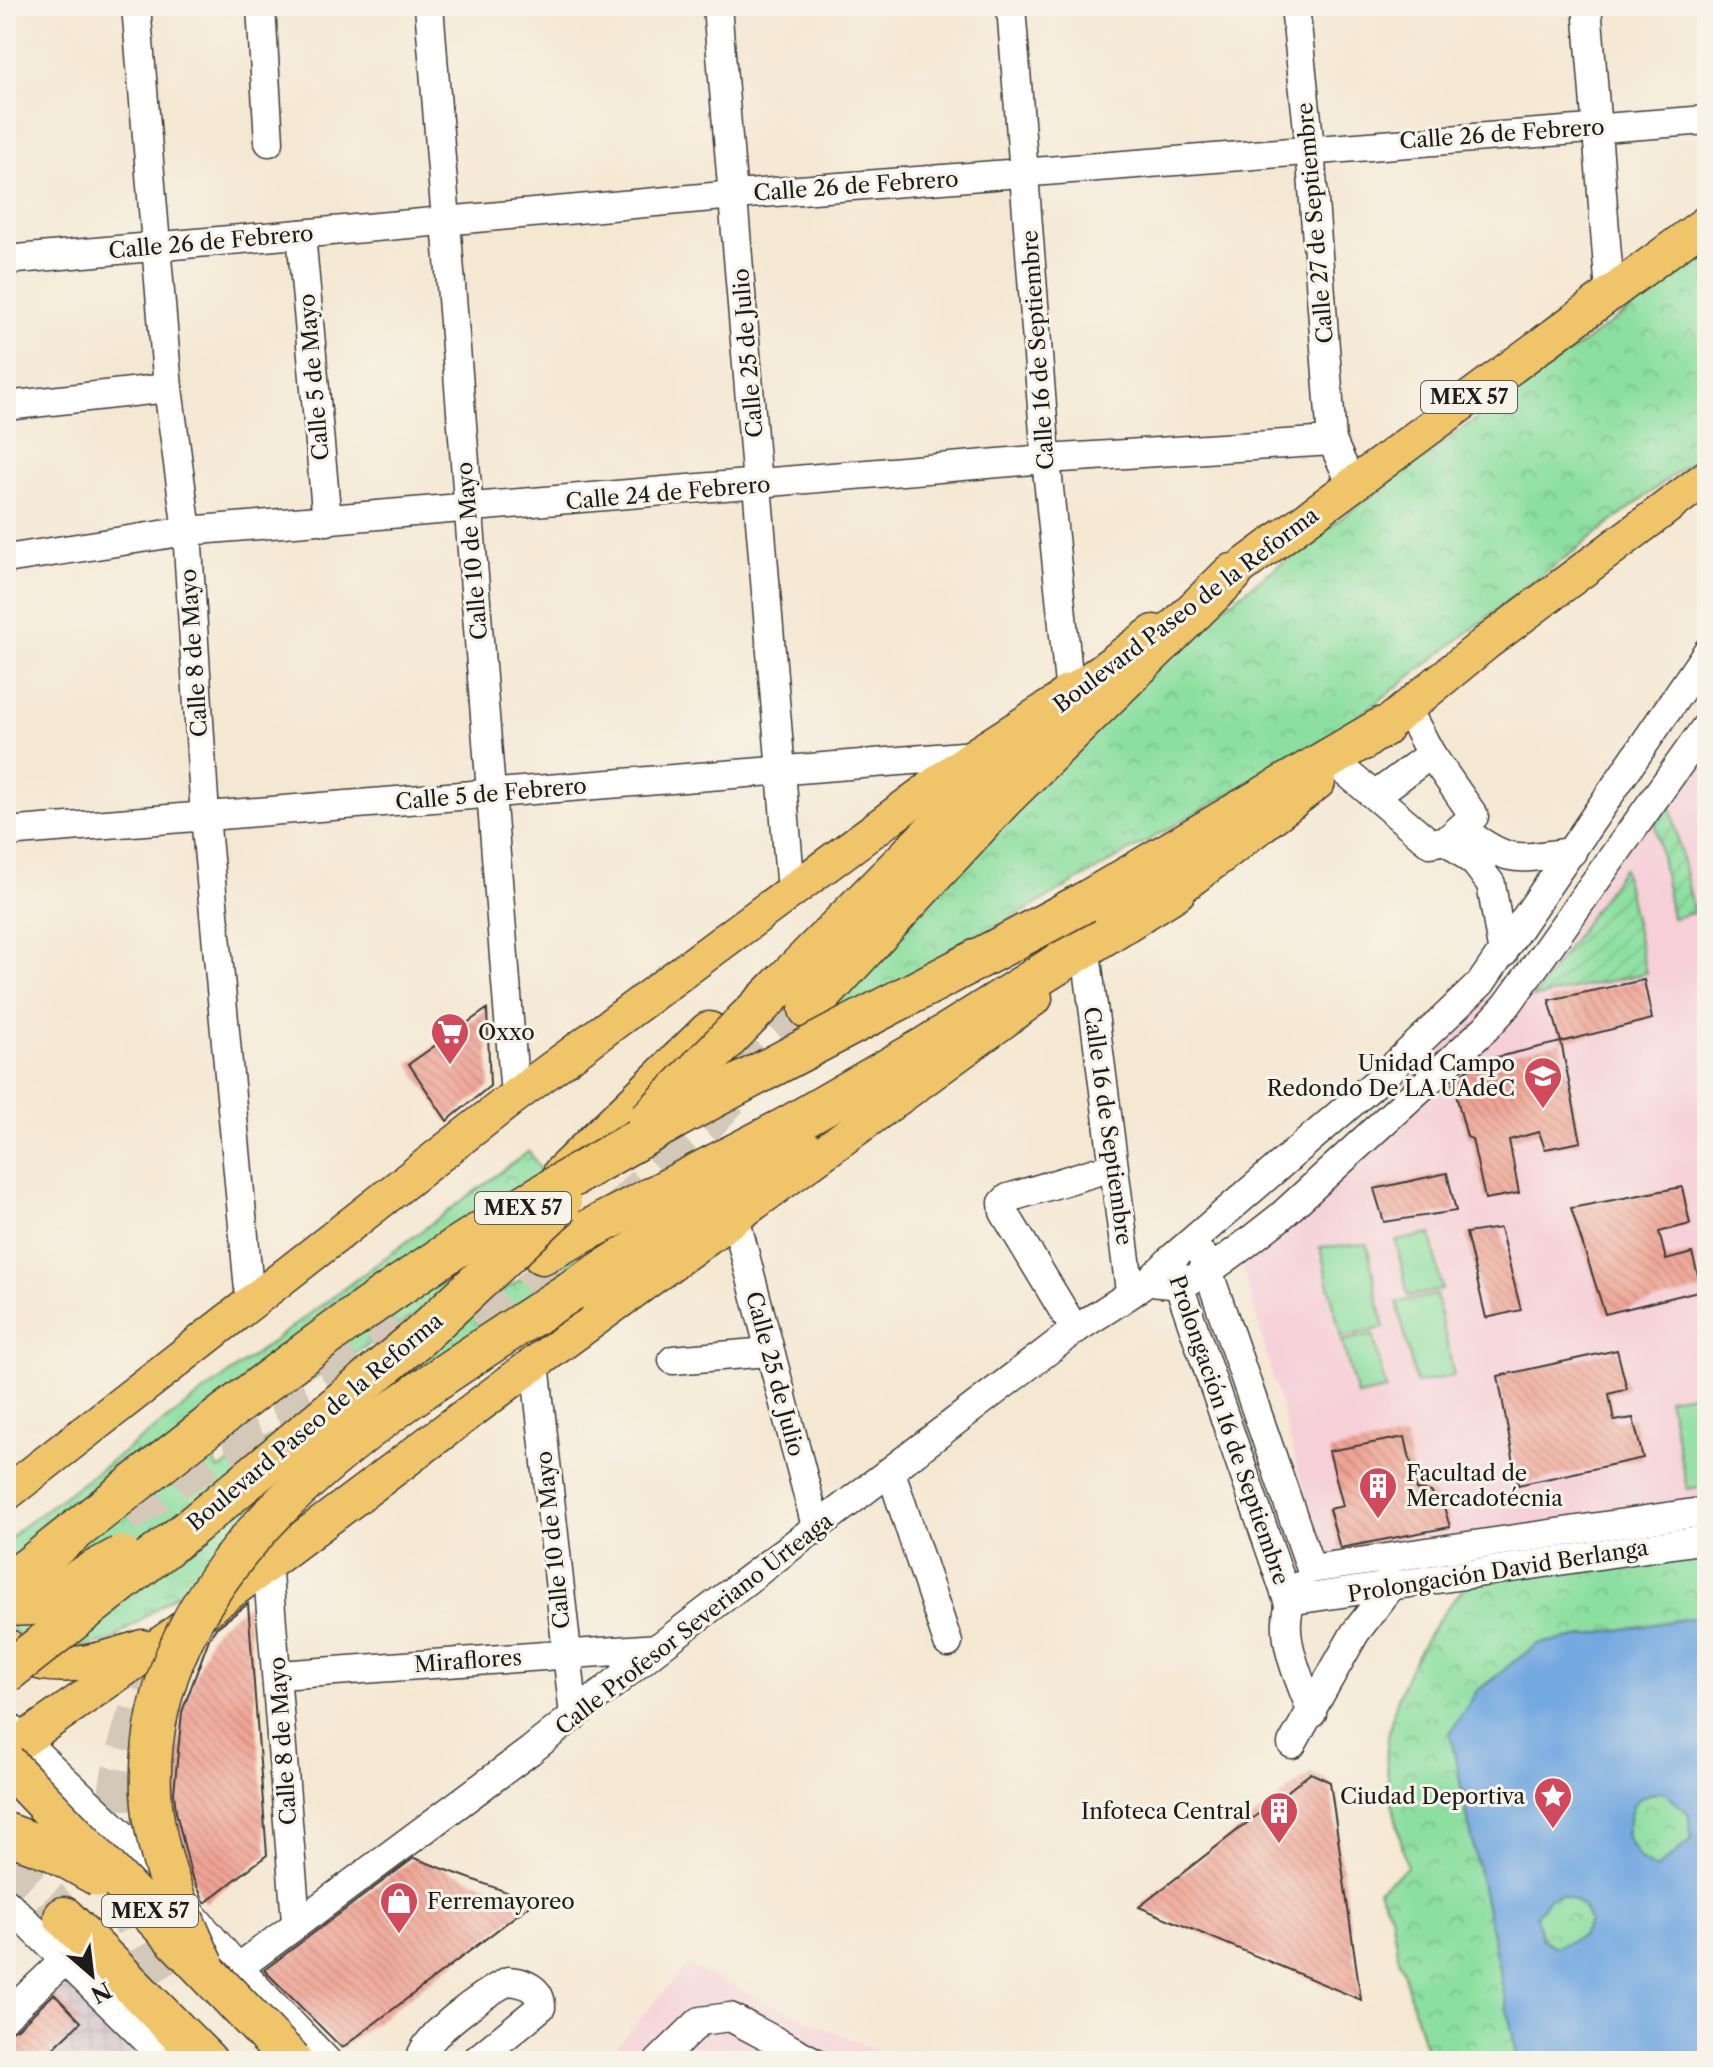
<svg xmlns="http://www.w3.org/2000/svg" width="1713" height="2067" viewBox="0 0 1713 2067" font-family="'Libre Caslon Text',serif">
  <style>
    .built { fill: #f6cfd8 }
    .industrial { fill: url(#industrial-grid) }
    .park { fill: url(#park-crowns); stroke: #547e5e; stroke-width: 2 }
    .garden { fill: url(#garden-furrows); stroke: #547e5e; stroke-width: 2 }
    .pitch { fill: #8cdfa0; stroke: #547e5e; stroke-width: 2 }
    .water { fill: #73a8e0; stroke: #48627e; stroke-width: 2; fill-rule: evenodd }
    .building { fill: url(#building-back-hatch) }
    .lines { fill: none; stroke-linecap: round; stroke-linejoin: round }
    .highway-tunnel { stroke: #d4c9b8; stroke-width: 40; stroke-dasharray: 40 20; stroke-linecap: butt }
    .minor-casing { stroke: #3d3b37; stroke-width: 31 }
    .major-casing { stroke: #3d3b37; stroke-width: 37 }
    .highway-casing { stroke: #3d3b37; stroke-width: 43 }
    .minor { stroke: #fff; stroke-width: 28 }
    .major { stroke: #f0c469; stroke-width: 34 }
    .highway { stroke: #f0c469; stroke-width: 40 }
    .highway-bridge-casing { stroke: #3d3b37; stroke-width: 43; stroke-linecap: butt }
    .highway-bridge { stroke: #f0c469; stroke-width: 40 }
    .labels { text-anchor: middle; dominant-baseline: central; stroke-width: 6; stroke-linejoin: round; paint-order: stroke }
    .shield { fill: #f7f3e8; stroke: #5e5c59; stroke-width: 2 }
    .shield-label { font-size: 20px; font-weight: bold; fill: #1c1c1c }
    .street-label { font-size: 22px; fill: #1c1c1c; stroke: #f7f3e8 }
    .poi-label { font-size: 22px; fill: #1c1c1c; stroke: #f7f3e8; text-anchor: start }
  </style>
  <defs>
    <pattern id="industrial-grid" width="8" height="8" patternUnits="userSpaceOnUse" patternTransform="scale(2)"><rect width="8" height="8" fill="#d1bdca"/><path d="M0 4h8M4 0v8" fill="none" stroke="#b3a2ad"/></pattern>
    <pattern id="park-crowns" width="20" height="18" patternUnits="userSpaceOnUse" patternTransform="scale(2)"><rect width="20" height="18" fill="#8cdfa0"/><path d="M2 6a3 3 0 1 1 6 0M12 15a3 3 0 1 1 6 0" fill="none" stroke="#78bf89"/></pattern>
    <pattern id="garden-furrows" width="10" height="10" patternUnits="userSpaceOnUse" patternTransform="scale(2)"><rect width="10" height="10" fill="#8cdfa0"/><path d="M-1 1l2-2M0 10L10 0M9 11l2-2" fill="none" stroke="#78bf89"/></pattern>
    <pattern id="building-back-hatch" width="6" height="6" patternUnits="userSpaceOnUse" patternTransform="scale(2)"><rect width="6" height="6" fill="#eea394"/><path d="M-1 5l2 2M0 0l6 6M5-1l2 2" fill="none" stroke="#cc8c7f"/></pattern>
  </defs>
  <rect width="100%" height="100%" fill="#f7f3e8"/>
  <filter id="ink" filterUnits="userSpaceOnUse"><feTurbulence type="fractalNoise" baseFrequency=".0125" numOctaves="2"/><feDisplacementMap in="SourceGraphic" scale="16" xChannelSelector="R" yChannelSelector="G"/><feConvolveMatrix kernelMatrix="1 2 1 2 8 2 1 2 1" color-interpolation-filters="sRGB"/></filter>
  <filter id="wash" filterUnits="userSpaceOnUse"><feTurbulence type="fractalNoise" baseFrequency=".006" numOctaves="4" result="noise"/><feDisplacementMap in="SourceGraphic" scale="32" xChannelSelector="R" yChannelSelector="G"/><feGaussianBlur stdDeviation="1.8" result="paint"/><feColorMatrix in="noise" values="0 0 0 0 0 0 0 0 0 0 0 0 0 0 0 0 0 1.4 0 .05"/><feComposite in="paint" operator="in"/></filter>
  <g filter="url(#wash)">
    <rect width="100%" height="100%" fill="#f5e8d3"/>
    <g class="built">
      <polygon points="1707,727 1707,1547 1335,1605 1239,1254 1519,965 1553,911"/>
      <polygon points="687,1965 898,2061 604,2061"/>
    </g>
    <polygon class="industrial" points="67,1971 155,2061 6,2061 6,2028"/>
    <g class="park">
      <polygon points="1707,255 1707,449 1338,732 902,981 790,1038 1004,804 1173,645 1429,452"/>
      <polygon points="529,1151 570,1218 207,1446 218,1470 523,1278 616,1225 625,1235 352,1469 112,1640 68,1651 21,1637 6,1621 6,1543 17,1531"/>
      <path d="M1707 1545V2061H1429L1397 1951 1391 1914 1378 1890 1407 1867C1400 1832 1383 1780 1387 1745 1394 1684 1429 1626 1469 1582Z"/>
    </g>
    <g class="garden">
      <polygon points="1670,802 1694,913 1672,918 1655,822"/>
      <polygon points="1623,868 1646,973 1533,998"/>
    </g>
    <g class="pitch">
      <polygon points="1431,1234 1442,1290 1408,1296 1396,1241"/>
      <polygon points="1367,1244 1384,1328 1341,1337 1320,1247"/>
      <polygon points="1436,1295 1454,1376 1416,1383 1397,1302"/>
      <polygon points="1373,1334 1386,1390 1357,1396 1342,1341"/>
      <polygon points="1707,1392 1707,1486 1687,1489 1668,1398"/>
    </g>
    <path class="water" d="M1707 1615V2061H1518L1450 1733 1477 1691 1537 1644ZM1663 1792 1688 1813 1692 1839 1656 1869 1639 1858 1626 1835C1632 1806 1631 1795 1663 1792ZM1560 1895C1577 1899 1584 1905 1589 1922L1582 1936 1556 1947 1542 1939 1536 1916 1549 1898Z"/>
    <g id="blocks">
      <g class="building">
        <polygon points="1644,980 1652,1019 1561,1042 1581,1142 1545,1149 1539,1132 1509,1140 1519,1193 1485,1199 1472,1139 1467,1137 1453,1083 1476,1062 1561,1042 1549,1000"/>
        <polygon points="487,1009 490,1086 447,1121 409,1064"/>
        <polygon points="1447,1173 1456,1211 1384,1222 1374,1189"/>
        <polygon points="1682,1187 1690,1224 1659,1232 1666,1260 1692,1253 1702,1290 1605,1314 1571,1208"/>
        <polygon points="1500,1228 1521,1310 1486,1318 1466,1233"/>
        <polygon points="1617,1350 1627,1389 1609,1394 1614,1421 1633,1418 1643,1458 1518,1485 1498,1376"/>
        <polygon points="1405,1437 1417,1490 1431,1492 1444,1507 1450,1527 1340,1548 1329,1509 1343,1506 1329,1451"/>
        <polygon points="248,1604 267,1855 205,1903 191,1874 176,1812 174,1792 182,1712 209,1639 216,1628"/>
        <polygon points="1311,1773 1330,1782 1361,2000 1139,1907"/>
        <polygon points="414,1858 534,1902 342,2048 264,1970"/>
        <polygon points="54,1994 81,2022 40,2061 6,2061 6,2033 18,2028"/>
      </g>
    </g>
  </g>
  <g filter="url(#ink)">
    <use href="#blocks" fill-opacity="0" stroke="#3d3b37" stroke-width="2"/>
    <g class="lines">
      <g class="highway-tunnel">
        <path d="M481 1330C605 1239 706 1122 809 1009"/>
        <polyline points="125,1515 217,1452 404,1334"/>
        <path d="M160 1656C108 1784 89 1872 172 1993"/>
        <polyline points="6,1854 64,1917"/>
      </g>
      <g class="minor-casing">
        <g id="minor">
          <polyline points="136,6 168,388 187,531 205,816 250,1301"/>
          <polyline points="261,6 269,142"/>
          <polyline points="429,6 515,1096"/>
          <polyline points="717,6 791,891"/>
          <polyline points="1011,6 1046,459 1070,694"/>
          <polyline points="1295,6 1310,148 1332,441 1351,483"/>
          <polyline points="1587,6 1610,293"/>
          <polyline points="301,234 327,521"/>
          <polyline points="6,260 735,195 1707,120"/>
          <polyline points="6,406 168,388"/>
          <polyline points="6,559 187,531 1046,459 1332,441"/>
          <polyline points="1407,709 1431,754"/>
          <polyline points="1339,766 1430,843 1447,840 1474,816 1431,754 1376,795"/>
          <path d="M1462 829C1511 865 1514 859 1572 852"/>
          <polyline points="6,832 975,755"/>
          <polyline points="1447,840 1476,864 1491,884 1503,954"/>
          <polyline points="1087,960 1130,1291"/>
          <polyline points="735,1217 817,1530"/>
          <polyline points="1203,1256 1311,1569"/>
          <polyline points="1173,1268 1288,1601 1707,1539"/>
          <polyline points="1151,1282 1181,1285 1210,1270 1243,1246 1280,1217 1486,1028 1507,1005 1707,725"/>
          <polyline points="1075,1330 1004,1212 1003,1203 1008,1198 1112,1167"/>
          <polyline points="673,1360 768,1352"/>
          <polyline points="535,1363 574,1716"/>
          <polyline points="891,1472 948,1643"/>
          <polyline points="267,1562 296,1921"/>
          <polyline points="1311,1569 1707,1511"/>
          <path d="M1299 1586C1271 1625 1298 1673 1312 1713"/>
          <polyline points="279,1675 658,1648"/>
          <polyline points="6,1724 127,1839 238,1968 327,2061"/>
          <polyline points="1292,1744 1355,1633 1389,1589 1389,1580"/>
          <polyline points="6,1902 168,2061"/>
          <path d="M238 1968 530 1751 658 1648 1075 1330C1107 1308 1145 1289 1170 1260L1380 1079 1481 983 1707 652"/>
          <polyline points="6,2016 65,1960"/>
          <path d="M420 2061C422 2036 486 1993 508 1981 525 1982 541 1989 541 2007L475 2061"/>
          <polyline points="659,2061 700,2021 730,2017 813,2061"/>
        </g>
      </g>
      <g class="major-casing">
        <g id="major">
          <polyline points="1212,589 1707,222"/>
          <polyline points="1364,743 1486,643 1707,477"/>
          <polyline points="1156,906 1318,782"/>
          <polyline points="6,1494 515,1096 975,755 1070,694 1154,632"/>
          <path d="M6 1645C41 1679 101 1661 142 1647"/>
          <polyline points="6,1752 172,1636 535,1363 1035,998"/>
        </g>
      </g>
      <g class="highway-casing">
        <g id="highway">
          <polyline points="1085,902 1383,727"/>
          <polyline points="809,1009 1003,799 1232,574"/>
          <polyline points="745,1021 1070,694"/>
          <polyline points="563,1174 709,1032"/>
          <polyline points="542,1254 785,1128 927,1046 1176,890"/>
          <polyline points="571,1291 801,1147"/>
          <polyline points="64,1917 207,2061"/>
        </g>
      </g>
      <use href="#minor" class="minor"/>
      <use href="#major" class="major"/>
      <use href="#highway" class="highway"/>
      <g class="highway-bridge-casing">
        <g id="highway-bridge">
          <polyline points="648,1121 745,1021"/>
          <path d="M6 1585C153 1471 298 1350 454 1249 656 1119 875 1016 1085 902"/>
          <polyline points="6,1606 32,1605 121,1556"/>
          <polyline points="6,1673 189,1529 419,1337 561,1204"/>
          <polyline points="6,1763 292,2061"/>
          <polyline points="6,1833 52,1850 100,1877"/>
          <path d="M204 1965C179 1912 154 1853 151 1792 142 1552 396 1406 571 1291"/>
        </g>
      </g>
      <use href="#highway-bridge" class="highway-bridge"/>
    </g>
  </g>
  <defs>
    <g id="supermarket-pin" transform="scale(2)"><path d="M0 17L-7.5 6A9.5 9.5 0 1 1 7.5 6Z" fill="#d1495b" stroke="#f7f3e8"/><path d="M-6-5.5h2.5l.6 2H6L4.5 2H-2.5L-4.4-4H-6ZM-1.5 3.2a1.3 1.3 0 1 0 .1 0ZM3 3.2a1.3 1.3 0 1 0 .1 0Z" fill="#fff"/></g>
    <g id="university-pin" transform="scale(2)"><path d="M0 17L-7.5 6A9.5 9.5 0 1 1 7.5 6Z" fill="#d1495b" stroke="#f7f3e8"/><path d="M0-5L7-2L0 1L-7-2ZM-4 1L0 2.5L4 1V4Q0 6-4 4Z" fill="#fff"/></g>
    <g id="building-pin" transform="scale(2)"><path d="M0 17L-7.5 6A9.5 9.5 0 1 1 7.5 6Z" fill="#d1495b" stroke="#f7f3e8"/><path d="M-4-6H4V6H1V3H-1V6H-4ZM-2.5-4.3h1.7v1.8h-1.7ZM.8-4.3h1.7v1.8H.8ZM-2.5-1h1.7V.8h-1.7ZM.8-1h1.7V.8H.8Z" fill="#fff"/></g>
    <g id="sight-pin" transform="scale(2)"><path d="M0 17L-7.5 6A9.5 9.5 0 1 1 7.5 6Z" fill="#d1495b" stroke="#f7f3e8"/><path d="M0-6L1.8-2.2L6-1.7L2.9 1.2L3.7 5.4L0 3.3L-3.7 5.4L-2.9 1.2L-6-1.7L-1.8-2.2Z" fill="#fff"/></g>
    <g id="shop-pin" transform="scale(2)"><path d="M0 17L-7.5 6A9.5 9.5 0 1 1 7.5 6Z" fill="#d1495b" stroke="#f7f3e8"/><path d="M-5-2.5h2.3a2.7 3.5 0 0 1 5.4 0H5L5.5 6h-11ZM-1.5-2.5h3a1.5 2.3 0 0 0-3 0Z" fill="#fff"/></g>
  </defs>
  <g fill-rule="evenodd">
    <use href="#supermarket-pin" x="450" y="1032"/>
    <use href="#university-pin" x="1543" y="1076"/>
    <use href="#building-pin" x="1378" y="1486"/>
    <use href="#sight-pin" x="1553" y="1796"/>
    <use href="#building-pin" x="1279" y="1811"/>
    <use href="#shop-pin" x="399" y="1901"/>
  </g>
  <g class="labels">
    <g class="shield">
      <rect x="1421" y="381" width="96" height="32" rx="6"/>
      <rect x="475" y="1192" width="96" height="32" rx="6"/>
      <rect x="102" y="1895" width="96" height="32" rx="6"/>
    </g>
    <g class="shield-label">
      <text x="1469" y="397">MEX 57</text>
      <text x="523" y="1208">MEX 57</text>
      <text x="150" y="1911">MEX 57</text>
    </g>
    <g class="street-label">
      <text transform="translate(1502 134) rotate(-4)">Calle 26 de Febrero</text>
      <text transform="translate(856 186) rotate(-4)">Calle 26 de Febrero</text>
      <text transform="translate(1315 223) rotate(-95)">Calle 27 de Septiembre</text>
      <text transform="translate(211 242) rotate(-5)">Calle 26 de Febrero</text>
      <text transform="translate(1038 350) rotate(-94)">Calle 16 de Septiembre</text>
      <text transform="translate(748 353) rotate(-95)">Calle 25 de Julio</text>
      <text transform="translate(314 377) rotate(-95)">Calle 5 de Mayo</text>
      <text transform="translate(668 493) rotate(-5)">Calle 24 de Febrero</text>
      <text transform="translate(472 551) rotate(-95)">Calle 10 de Mayo</text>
      <text transform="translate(1186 610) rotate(-37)">Boulevard Paseo de la Reforma</text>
      <text transform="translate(194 653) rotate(-94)">Calle 8 de Mayo</text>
      <text transform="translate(491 794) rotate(-5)">Calle 5 de Febrero</text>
      <text transform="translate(1108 1126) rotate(82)">Calle 16 de Septiembre</text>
      <text transform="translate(775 1374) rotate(75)">Calle 25 de Julio</text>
      <text transform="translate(315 1422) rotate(-40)">Boulevard Paseo de la Reforma</text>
      <text transform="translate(1229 1430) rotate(71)">Prolongación 16 de Septiembre</text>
      <text transform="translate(553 1540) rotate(-96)">Calle 10 de Mayo</text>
      <text transform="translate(1498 1571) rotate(-9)">Prolongación David Berlanga</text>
      <text transform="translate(694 1624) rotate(-38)">Calle Profesor Severiano Urteaga</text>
      <text transform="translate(468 1661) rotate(-4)">Miraflores</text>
      <text transform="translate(283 1741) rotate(-94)">Calle 8 de Mayo</text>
    </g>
    <g class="poi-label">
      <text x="478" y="1032">Oxxo</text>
      <text x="1515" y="1063" text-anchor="end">Unidad Campo<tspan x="1515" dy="25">Redondo De LA UAdeC</tspan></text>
      <text x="1406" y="1473">Facultad de<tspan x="1406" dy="25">Mercadotécnia</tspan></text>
      <text x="1525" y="1796" text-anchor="end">Ciudad Deportiva</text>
      <text x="1251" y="1811" text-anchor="end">Infoteca Central</text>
      <text x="427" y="1901">Ferremayoreo</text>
    </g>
  </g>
  <rect width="1713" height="2067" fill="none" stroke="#f7f3e8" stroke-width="32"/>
  <g transform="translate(92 1975) rotate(152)" stroke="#f7f3e8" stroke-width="6" paint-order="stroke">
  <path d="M0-6L14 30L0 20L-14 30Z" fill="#1c1c1c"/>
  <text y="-12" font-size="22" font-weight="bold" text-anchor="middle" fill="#1c1c1c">N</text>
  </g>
</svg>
